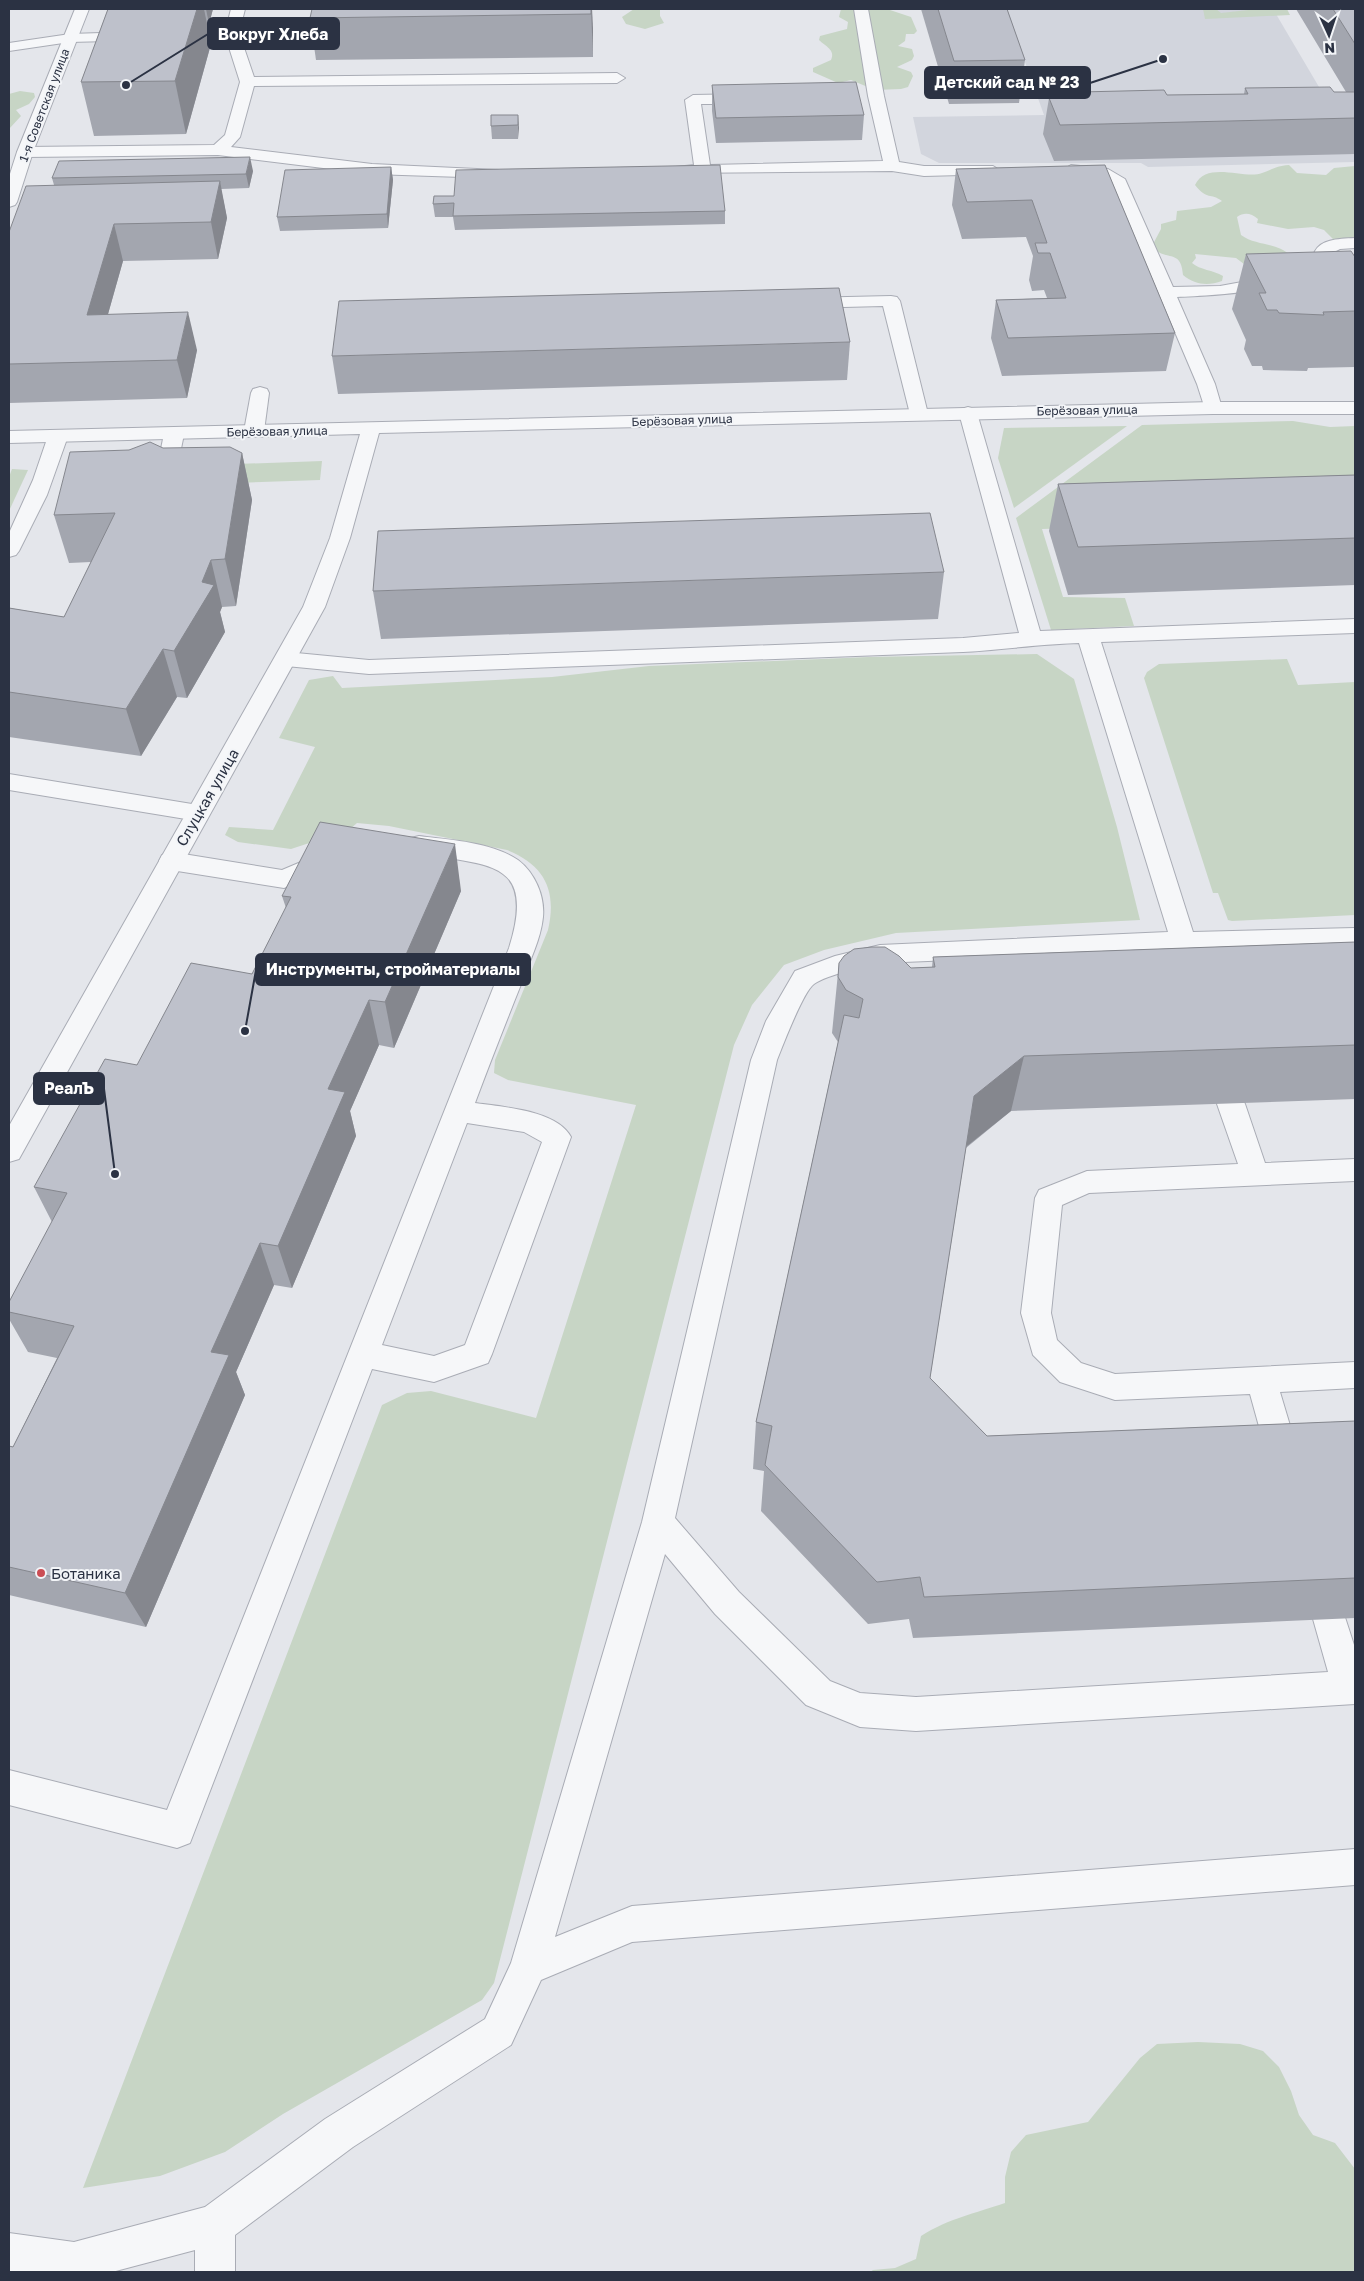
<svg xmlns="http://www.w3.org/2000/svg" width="1364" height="2281" viewBox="0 0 1364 2281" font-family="'Golos Text',sans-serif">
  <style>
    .built { fill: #d2d5dd }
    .green { fill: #c7d5c5 }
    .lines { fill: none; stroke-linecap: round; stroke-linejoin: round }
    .lane-casing { stroke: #a9acb5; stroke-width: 2 }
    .street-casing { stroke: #a9acb5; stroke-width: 2 }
    .lane { fill: #f6f7f9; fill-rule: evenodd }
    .street { fill: #f6f7f9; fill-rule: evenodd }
    .wall { fill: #a3a6af }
    .shaded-wall { fill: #85878e }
    .building { fill: #bec1cb; stroke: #85878e }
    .poi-dot { fill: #cb4d54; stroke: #f3f5f8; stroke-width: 2 }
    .labels { text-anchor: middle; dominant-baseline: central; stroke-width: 4; stroke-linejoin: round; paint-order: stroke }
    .far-street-label { font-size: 12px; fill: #2b3243; stroke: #f3f5f8 }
    .street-label { font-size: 15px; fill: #2b3243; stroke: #f3f5f8 }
    .poi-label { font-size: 15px; fill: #2b3243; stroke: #f3f5f8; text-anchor: start }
    .leader { fill: none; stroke: #2b3243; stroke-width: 2 }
    .callout-dot { fill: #2b3243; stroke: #f3f5f8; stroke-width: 2 }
    .callout { fill: #2b3243; stroke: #2b3243; stroke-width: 2 }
    .callout-label { font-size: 16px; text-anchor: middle; font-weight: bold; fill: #fff }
  </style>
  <rect width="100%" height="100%" fill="#e4e6eb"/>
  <polygon class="built" points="1006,9 1273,9 1332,109 1355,109 1355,162 1148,167 1141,163 939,163 921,154 913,117 1044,115"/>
  <g class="green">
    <polygon points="634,9 660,9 660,16 664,23 645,29 626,24 622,17"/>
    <path d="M841 9H887L911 17 917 31 914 34H906L905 41 898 46 912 49 914 56 912 60 897 67 911 72 913 76 908 87 901 89 875 90 851 80 838 83 813 72V68L831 60C836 50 825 46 819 40L820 36 847 29 848 22 839 17Z"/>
    <polygon points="1203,9 1216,9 1221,13 1257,9 1287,9 1290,15 1205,19"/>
    <polygon points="20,91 34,93 35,97 29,104 16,110 21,116 9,129 9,94"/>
    <path d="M1289 165 1297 173 1326 175 1334 168 1355 166V240L1333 239 1324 230 1314 227 1288 229 1257 223 1258 219C1251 213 1244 212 1237 217L1241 235C1256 246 1276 242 1290 255L1248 267 1236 258 1195 254 1196 258 1192 263C1200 270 1213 270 1223 276L1222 281C1208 286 1195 285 1183 275 1181 247 1165 263 1152 246L1161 229V224L1176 220 1177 211 1211 207 1222 201C1210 192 1208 201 1195 185 1207 160 1245 180 1262 173 1273 169 1276 166 1289 165Z"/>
    <polygon points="1293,421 1330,427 1355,426 1355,519 1042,529 1063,597 1125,598 1134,626 1051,630 1016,518 1142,425"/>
    <polygon points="1127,426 1014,508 998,458 1004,428"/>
    <polygon points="322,461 320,480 179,485 182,466"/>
    <polygon points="12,469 28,470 9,511 9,477"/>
    <path d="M1037 654 1074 679 1117 827 1140 920 896 933 824 950 784 965 752 1005 734 1045 494 1983 482 2000 283 2114 225 2152 160 2176 83 2188 382 1405 407 1393 431 1391 536 1418 636 1105 508 1080 494 1073 495 1060 548 930C557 891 545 865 507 850L389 826 357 823 349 830 291 849 238 842 225 835 229 827 273 830 315 747 279 738 309 680 333 676 342 688 552 677 649 666 869 657Z"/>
    <polygon points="1287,659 1298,685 1355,682 1355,915 1232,921 1228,920 1218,893 1213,893 1144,678 1147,672 1159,664"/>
    <path d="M1198 2042 1240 2044 1263 2051 1279 2067 1291 2091 1299 2115 1313 2135 1335 2143 1355 2169V2272H870L873 2270 895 2268 916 2259 921 2236C950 2218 973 2214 1005 2203V2177L1011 2152 1026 2135 1088 2122 1140 2058 1157 2044Z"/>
  </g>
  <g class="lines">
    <g class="lane-casing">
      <g id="lane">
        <polygon points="231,9 245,9 239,33 254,77 617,73 625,78 617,83 254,86 240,137 231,147 372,164 498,170 500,173 492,178 372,174 218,155 25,157 17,152 25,147 214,145 225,135 240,82 226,38 70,42 9,51 9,43 70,34 226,29"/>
        <polygon points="854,9 868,9 884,96 899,162 924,166 993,166 1001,171 999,174 924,176 892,171 676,173 674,170 676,167 694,165 685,100 693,95 749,94 757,99 749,104 701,104 710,165 883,161 868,96"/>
        <path d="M1071 165 1108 169 1125 179 1173 287 1220 286 1302 271 1312 263C1313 239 1335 239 1355 238V248L1340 249 1330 254V265C1312 290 1209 296 1177 297L1215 384 1222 408 1220 412H1206L1197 384 1112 184 1098 176 1065 173 1063 170Z"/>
        <polygon points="891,296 897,297 900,301 928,414 926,418 912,418 910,414 883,306 804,308 798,307 795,303 798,299 804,298"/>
        <polygon points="260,387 267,389 269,393 264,431 261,435 247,435 244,431 251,393 253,389"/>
        <path d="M968 407 975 409 977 413 1040 631 1355 619V633L1101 642 1193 932 1355 928V946L1198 950 1201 957 1197 964 1188 966 1179 964 1173 951 880 963C863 968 828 974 814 984 803 992 783 1045 777 1060L675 1518 739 1592 830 1681 860 1693 916 1697 1328 1672 1313 1619 1318 1608 1330 1603 1342 1608 1355 1648V1704L916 1731 860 1727 806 1705 715 1614 665 1554 555 1937 632 1906 1355 1849V1885L632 1942 541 1980 511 2045 353 2147 235 2235V2272H195V2250L112 2272H9V2233L74 2242 205 2207 325 2119 485 2019 511 1963 642 1522 751 1060 766 1021 795 971 835 956 880 945 1168 932 1079 643C1040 644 1002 650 963 652L369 674 286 666 278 664 275 659 278 654 286 652 369 660 963 638 1019 633 959 413 961 409Z"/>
        <polygon points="174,428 181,430 184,434 174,483 171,487 157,487 154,483 164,434 167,430"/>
        <polygon points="58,430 65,432 68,436 47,495 19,551 16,555 9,557 9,533 33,480 48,436 51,432"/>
        <polygon points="9,774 198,805 206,807 210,813 206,819 198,821 9,790"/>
        <path d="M419 836C451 840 491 842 518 860 535 873 545 896 543 917 541 939 529 962 522 982 506 1022 490 1063 475 1103 502 1107 557 1110 571 1137L492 1354 488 1363 434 1382 372 1369 190 1843 177 1848 9 1805V1770L167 1810 509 948C540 850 475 869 411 850L407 844 411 838ZM467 1123 524 1132 542 1142 465 1345 434 1356 382 1345Z"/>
        <polygon points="327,851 336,854 339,860 336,866 284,888 171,870 162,867 159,861 162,855 171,852 282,870"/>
        <polygon points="1231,1093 1241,1096 1245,1104 1265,1163 1355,1159 1355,1181 1089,1193 1062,1205 1051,1313 1057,1340 1081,1363 1115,1374 1355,1362 1355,1388 1280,1392 1300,1459 1295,1469 1284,1473 1273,1469 1268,1459 1250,1394 1115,1400 1060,1382 1033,1355 1021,1313 1035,1198 1039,1190 1087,1171 1238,1164 1217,1104 1221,1096"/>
      </g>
    </g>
    <g class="street-casing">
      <g id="street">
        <polygon points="75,9 89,9 33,152 17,202 15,205 9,207 9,177 17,152"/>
        <polygon points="1213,402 1355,402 1355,414 1213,414 379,433 350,538 325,607 19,1159 9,1162 9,1126 303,607 330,538 360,434 9,443 9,431"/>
      </g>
    </g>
    <use href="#lane" class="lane"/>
    <use href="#street" class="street"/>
  </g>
  <g class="wall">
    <polygon points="108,9 213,9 209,24 207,24 211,44 186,134 94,136 81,82"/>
    <polygon points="592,9 593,57 316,60 310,18"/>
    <polygon points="921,9 1007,9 1025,60 1019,103 949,104"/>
    <polygon points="1296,9 1355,9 1355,154 1054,161 1043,134 1049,98 1079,97 1080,92 1167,95 1244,94 1245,88 1334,92 1346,92"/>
    <polygon points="712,85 864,115 862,140 716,143 712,111"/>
    <polygon points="518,115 518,139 492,139 491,126"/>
    <polygon points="1105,165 1175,333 1166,371 1002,376 991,338 996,300 1047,298 1044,290 1032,291 1029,280 1033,256 1026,237 962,239 952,205 956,169"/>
    <polygon points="391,167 393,180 388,228 280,231 277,217"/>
    <polygon points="253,171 249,188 221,189 227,218 218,259 123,261 108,314 197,350 187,398 9,403 9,232 54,185 52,178"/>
    <polygon points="434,196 725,211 725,224 455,230 453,217 435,217 433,204"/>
    <polygon points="1246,254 1355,257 1355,367 1308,368 1307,371 1263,370 1262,366 1252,366 1244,349 1246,340 1232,309"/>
    <polygon points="850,342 847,380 338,394 332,356"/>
    <polygon points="163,448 242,453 252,500 236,606 222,607 220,612 225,632 187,698 177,697 141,756 9,737 9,608 64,617 91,562 69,563 54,515 129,450"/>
    <polygon points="1355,475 1355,585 1068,595 1049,531 1058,484"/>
    <polygon points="944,572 938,619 381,639 373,591"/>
    <polygon points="461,891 394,1048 379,1045 350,1111 356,1136 292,1288 274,1285 236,1372 245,1395 146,1627 9,1595 9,1446 13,1447 57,1358 28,1352 9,1319 9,1302 52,1222 34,1187 137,1065 252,974 286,908 282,896"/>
    <polygon points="1355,942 1355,1099 1011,1111 966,1148 930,1378 987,1436 1355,1421 1355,1618 913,1638 909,1619 868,1624 761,1511 764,1471 753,1469 756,1422 838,1042 832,1033 839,963 911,968 932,967 933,957"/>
  </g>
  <g class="shaded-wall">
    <polygon points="197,9 204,9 211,44 186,134 175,81"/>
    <polygon points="206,9 213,9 209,24"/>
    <polygon points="591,9 592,9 593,28 593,57"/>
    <polygon points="518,115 519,128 518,139"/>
    <polygon points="250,157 253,171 249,188 246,174"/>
    <polygon points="391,167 393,180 388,228 387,214"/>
    <polygon points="220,181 227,218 218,259 211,222"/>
    <polygon points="114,224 123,261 97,353 87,315"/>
    <polygon points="188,312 197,350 187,398 177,360"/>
    <polygon points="242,453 252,500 236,606 225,559"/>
    <polygon points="211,560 222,607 220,612 225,632 187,698 174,651"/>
    <polygon points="163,649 177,697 141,756 126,709"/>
    <polygon points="455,844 461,891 394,1048 385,1002"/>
    <polygon points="369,1000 379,1045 350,1111 356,1136 292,1288 278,1246 328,1089"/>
    <polygon points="1024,1056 1011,1111 962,1150 974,1096"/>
    <polygon points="260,1243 274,1285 236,1372 245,1395 146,1627 125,1593 211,1352"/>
  </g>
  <g class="building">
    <polygon points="108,9 197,9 175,81 81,82"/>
    <polygon points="312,9 591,9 591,14 310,18"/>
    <polygon points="938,9 1007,9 1025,60 954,61"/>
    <polygon points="1333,9 1355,9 1355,44"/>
    <polygon points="856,82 864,115 716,118 712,85"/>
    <polygon points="1330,87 1334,92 1355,92 1355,118 1060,125 1049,98 1083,97 1080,92 1164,90 1167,95 1248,94 1245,88"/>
    <polygon points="491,115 518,115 518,125 491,126"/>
    <polygon points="250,157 246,174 52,178 59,161"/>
    <polygon points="720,165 725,211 453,216 454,203 433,204 434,196 454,196 456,170"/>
    <polygon points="1105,165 1175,333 1008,338 996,300 1066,298 1050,253 1038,253 1035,243 1047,243 1032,200 967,202 956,169"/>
    <polygon points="391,167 387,214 277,217 285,170"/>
    <polygon points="220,181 211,222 114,224 87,315 188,312 177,360 9,364 9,232 26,186"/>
    <polygon points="1351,251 1355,257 1355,311 1323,312 1324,315 1279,313 1277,310 1267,310 1259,293 1266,293 1246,254"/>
    <polygon points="839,288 850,342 332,356 339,301"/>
    <polygon points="150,442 163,448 230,447 242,453 225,559 211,560 202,582 214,585 174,651 163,649 126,709 9,692 9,608 64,617 115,513 54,515 70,452 129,450"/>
    <polygon points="1355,475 1355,538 1078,547 1058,484"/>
    <polygon points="930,513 944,572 373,591 378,531"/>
    <polygon points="320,822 455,844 385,1002 369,1000 328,1089 345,1092 278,1246 260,1243 211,1352 229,1355 125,1593 9,1567 9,1446 13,1447 74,1326 9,1312 9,1302 67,1193 34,1187 105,1059 137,1065 191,963 252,974 291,897 282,896"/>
    <polygon points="1355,942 1355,1045 1024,1056 974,1096 930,1378 987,1436 1355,1421 1355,1578 924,1597 920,1577 877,1582 765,1465 772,1426 756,1422 844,1015 859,1018 863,999 846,990 838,977 839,963 844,956 854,949 872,947 885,947 899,956 911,968 935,967 933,957"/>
  </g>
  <circle class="poi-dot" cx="41" cy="1573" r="5"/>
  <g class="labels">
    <g class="far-street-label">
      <text transform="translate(44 105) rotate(-69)">1-я Советская улица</text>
      <text transform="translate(1087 410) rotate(-1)">Берёзовая улица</text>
      <text transform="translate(682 420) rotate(-2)">Берёзовая улица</text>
      <text transform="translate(277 431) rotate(-1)">Берёзовая улица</text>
    </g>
    <g class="street-label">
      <text transform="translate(207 797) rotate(-60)">Слуцкая улица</text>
    </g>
    <g class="poi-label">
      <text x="51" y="1573">Ботаника</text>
    </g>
  </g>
  <path class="leader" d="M126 85L208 34M1163 59L1090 83M245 1031L256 970M115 1174L104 1089"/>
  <g class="callout-dot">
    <circle cx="126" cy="85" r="5"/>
    <circle cx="1163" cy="59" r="5"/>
    <circle cx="245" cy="1031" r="5"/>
    <circle cx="115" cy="1174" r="5"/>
  </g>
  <g class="callout">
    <rect x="208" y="18" width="131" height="31" rx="5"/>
    <rect x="925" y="67" width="165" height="31" rx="5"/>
    <rect x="256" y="954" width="274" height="31" rx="5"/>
    <rect x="34" y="1073" width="70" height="31" rx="5"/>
  </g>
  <g class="callout-label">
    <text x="273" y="40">Вокруг Хлеба</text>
    <text x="1007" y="88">Детский сад № 23</text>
    <text x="393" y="975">Инструменты, стройматериалы</text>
    <text x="69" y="1094">РеалЪ</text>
  </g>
  <rect width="1364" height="2281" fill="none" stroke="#2b3243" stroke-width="20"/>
  <g transform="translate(1329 35) rotate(177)" stroke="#f3f5f8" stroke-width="4" paint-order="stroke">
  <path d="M0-4L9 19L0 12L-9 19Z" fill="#2b3243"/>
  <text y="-8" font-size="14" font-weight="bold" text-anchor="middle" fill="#2b3243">N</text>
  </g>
</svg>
